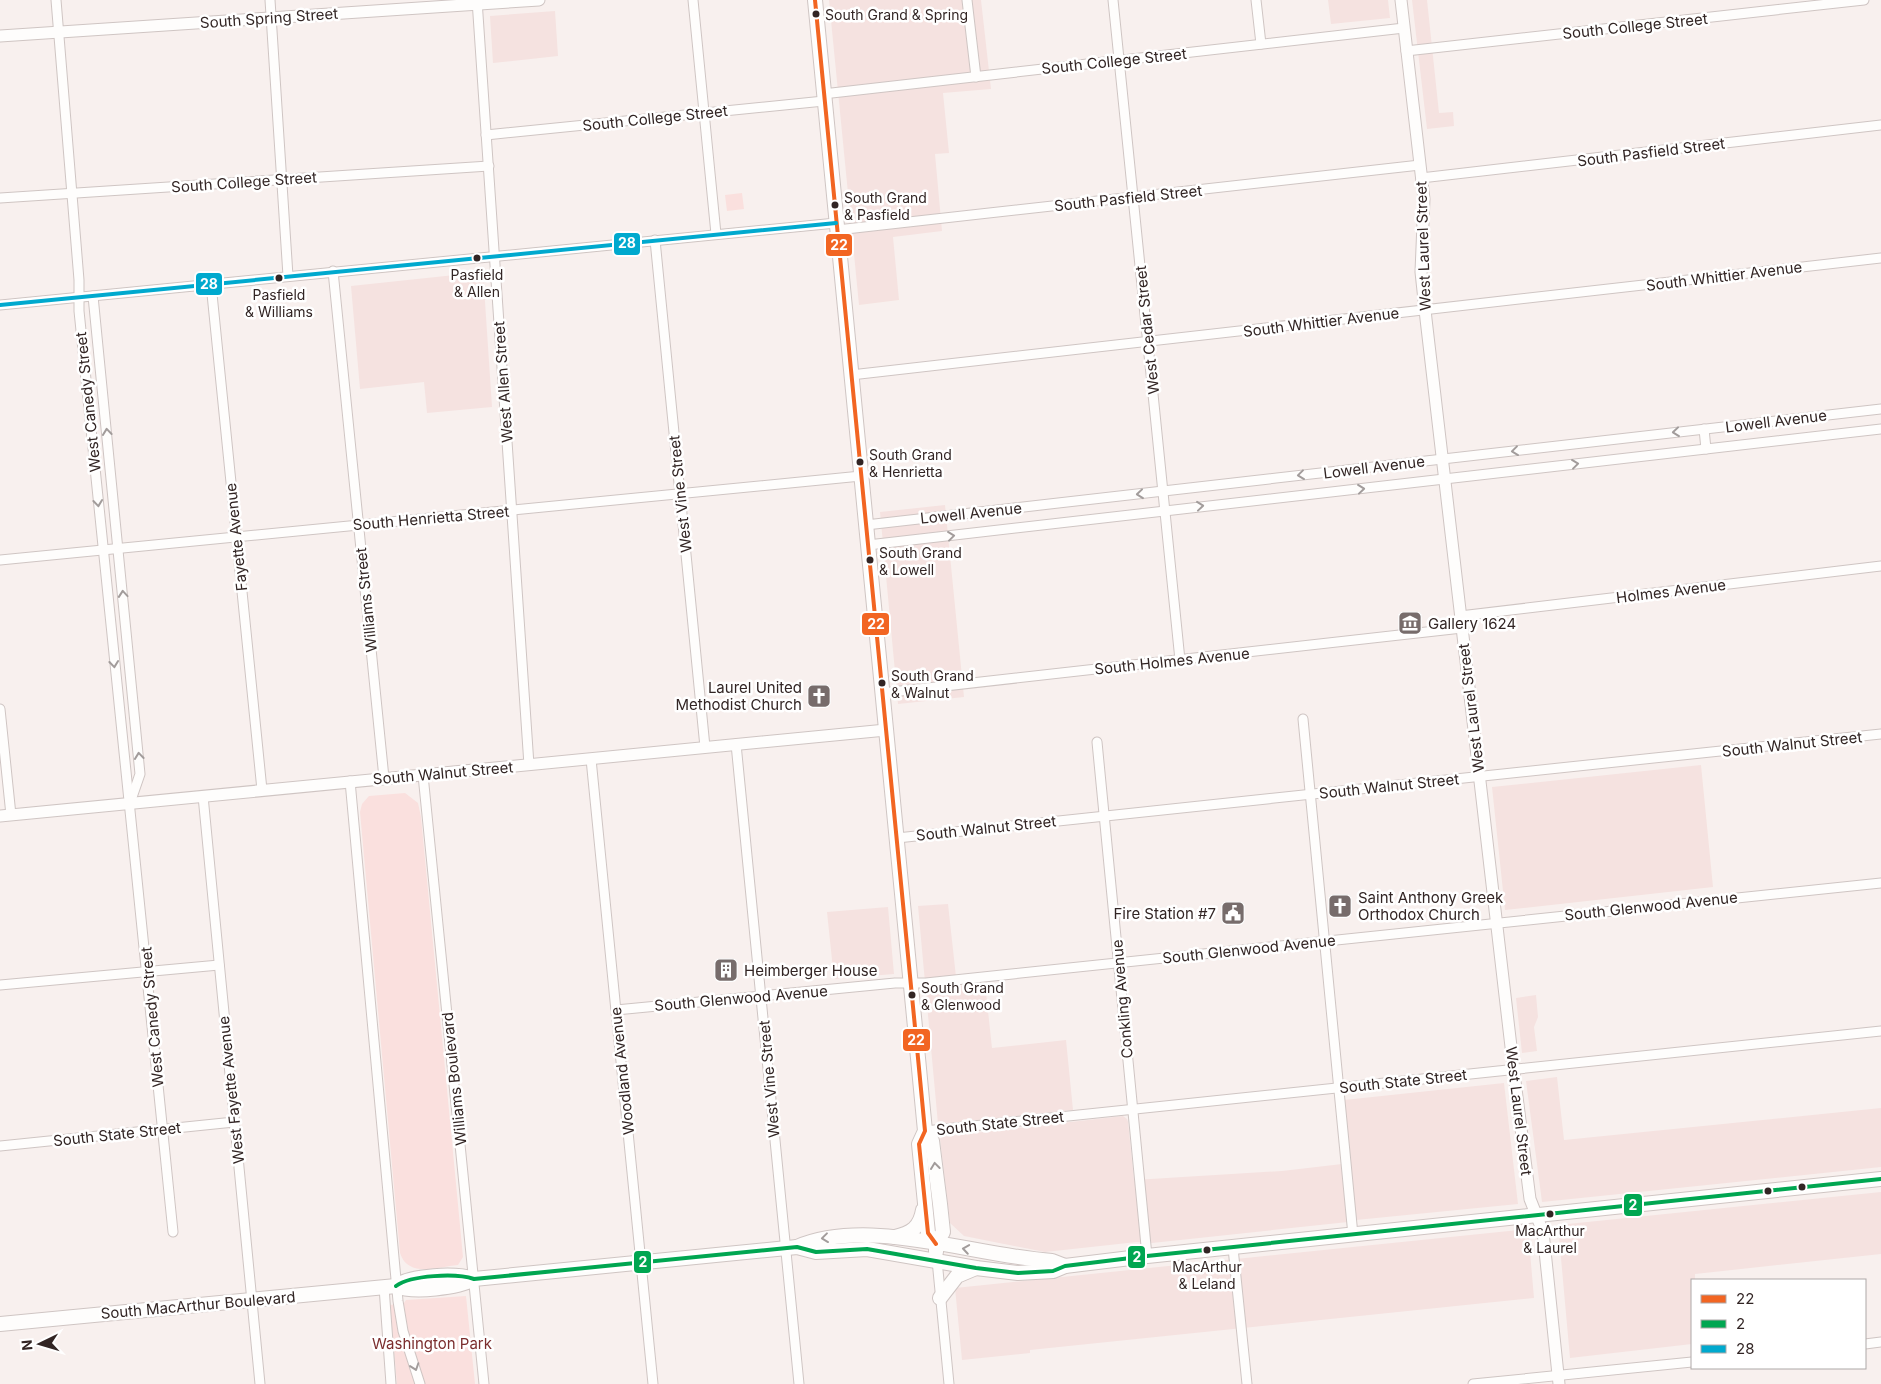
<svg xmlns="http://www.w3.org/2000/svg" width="1881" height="1384" viewBox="0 0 1881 1384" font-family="Inter,sans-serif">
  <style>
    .built { fill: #f5e2e0 }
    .green { fill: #fae0de }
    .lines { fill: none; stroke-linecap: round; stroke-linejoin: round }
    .minor-casing { stroke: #cfc5c3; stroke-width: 11 }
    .tertiary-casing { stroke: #cfc5c3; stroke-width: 13 }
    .secondary-casing { stroke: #cfc5c3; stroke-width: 16 }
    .minor { stroke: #fefdfc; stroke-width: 9 }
    .tertiary { stroke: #fefdfc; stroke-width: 11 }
    .secondary { stroke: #fefdfc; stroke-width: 14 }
    .bus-1-casing { stroke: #fff; stroke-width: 8 }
    .bus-2-casing { stroke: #fff; stroke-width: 8 }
    .bus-3-casing { stroke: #fff; stroke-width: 8 }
    .bus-1 { stroke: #f26522; stroke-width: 4 }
    .bus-2 { stroke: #00a651; stroke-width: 4 }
    .bus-3 { stroke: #00a9ce; stroke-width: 4 }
    .oneway { stroke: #a29c9b }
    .bus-dot { fill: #322524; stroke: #fff; stroke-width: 2 }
    .labels { text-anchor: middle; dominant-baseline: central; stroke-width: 5; stroke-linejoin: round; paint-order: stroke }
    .bus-label { font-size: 14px; fill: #322524; stroke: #fff; text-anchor: start }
    .street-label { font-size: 15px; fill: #322524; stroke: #fff }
    .poi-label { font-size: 15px; fill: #322524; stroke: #fff; text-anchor: start }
    .park-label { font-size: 15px; fill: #7b2d2d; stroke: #fff }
    .line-badge { stroke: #fff; stroke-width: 2 }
    .badge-label { font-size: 14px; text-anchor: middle; font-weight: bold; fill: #fff }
  </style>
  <rect width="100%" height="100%" fill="#f8f0ee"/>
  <g class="built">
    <polygon points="829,0 981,0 991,89 943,93 949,153 935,154 942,231 893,237 899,300 859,305"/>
    <polygon points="1328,0 1388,0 1390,18 1331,24"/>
    <polygon points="1412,0 1427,0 1439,113 1453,112 1454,126 1427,129"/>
    <polygon points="555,11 558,56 493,63 490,16"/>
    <polygon points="483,272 492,407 427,413 424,382 360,389 351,286"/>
    <polygon points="945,505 964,697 898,704 880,512"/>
    <polygon points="1701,765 1713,887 1505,910 1492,787"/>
    <polygon points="948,904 957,986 985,983 992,1048 1066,1040 1073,1110 938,1124 918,906"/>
    <polygon points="888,907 894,974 834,979 827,912"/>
    <polygon points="1536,995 1538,1017 1534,1027 1537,1051 1522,1053 1516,998"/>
    <polygon points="1557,1077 1564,1140 1881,1108 1881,1167 1542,1202 1526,1081"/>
    <polygon points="1504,1083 1518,1204 1356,1220 1344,1100"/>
    <polygon points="1123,1116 1127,1119 1128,1122 1134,1180 1282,1171 1342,1164 1348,1222 1152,1243 1137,1242 1045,1252 964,1236 950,1223 940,1139 941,1137"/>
    <polygon points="1881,1192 1881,1254 1695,1274 1695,1280 1692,1280 1692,1344 1570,1358 1558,1225"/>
    <polygon points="1528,1229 1534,1298 1030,1350 1030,1353 962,1360 955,1288"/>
  </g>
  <g class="green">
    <polygon points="742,193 744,209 727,211 725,195"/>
    <path d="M405 793 418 803 421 817 463 1257 458 1265C437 1267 408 1278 400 1253L360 812 362 804 369 796Z"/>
    <polygon points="466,1296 475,1384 397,1384 390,1305 404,1303 406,1300"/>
  </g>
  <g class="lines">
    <g class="minor-casing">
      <g id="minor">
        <polyline points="56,0 79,280 79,311 173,1232"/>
        <polyline points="270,0 288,276"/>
        <polyline points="477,0 529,765"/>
        <polyline points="693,0 716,234"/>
        <polyline points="967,0 976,77"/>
        <polyline points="1113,0 1180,660"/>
        <polyline points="1256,0 1261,44"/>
        <polyline points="1406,51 1864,0"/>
        <polyline points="823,94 1404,28"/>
        <polyline points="486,135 824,101"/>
        <polyline points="1421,178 1881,125"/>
        <polyline points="0,198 489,166"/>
        <polyline points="837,230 1420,165"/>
        <polyline points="655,240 705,747"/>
        <polyline points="333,271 384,778"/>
        <polyline points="211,284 262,790"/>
        <polyline points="93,296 140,774 130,803"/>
        <polyline points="0,305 836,223"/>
        <polyline points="851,375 1881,258"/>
        <polyline points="1704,429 1706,449"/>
        <polyline points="866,525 1881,409"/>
        <polyline points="868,545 1881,429"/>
        <polyline points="0,560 861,476"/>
        <polyline points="1460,616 1881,566"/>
        <polyline points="883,693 1462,628"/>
        <polyline points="0,709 11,815"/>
        <polyline points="1303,719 1353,1235"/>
        <polyline points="1097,742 1147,1256"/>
        <polyline points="736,744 799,1384"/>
        <polyline points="591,759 653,1384"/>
        <polyline points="423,775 484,1384"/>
        <polyline points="350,781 398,1301 403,1331 420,1384"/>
        <polyline points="203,796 260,1384"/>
        <polyline points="897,838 1881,734"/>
        <polyline points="0,985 219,965"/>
        <polyline points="616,1010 895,983 926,983 1881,883"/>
        <polyline points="925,1131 1881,1031"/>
        <polyline points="0,1146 234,1122"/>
        <polyline points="1233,1248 1247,1384"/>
        <polyline points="937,1260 949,1384"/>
        <polyline points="384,1287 391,1384"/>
        <polyline points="1865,1344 1881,1342"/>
        <polyline points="1473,1384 1692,1362"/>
      </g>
    </g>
    <g class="tertiary-casing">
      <g id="tertiary">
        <polyline points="1401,0 1424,199 1421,272 1426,319 1515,1081 1530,1199 1543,1232 1559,1384"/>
        <polyline points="0,36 539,0"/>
        <polyline points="0,816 886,730"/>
      </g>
    </g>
    <g class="secondary-casing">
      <g id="secondary">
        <polyline points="815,0 918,1058 925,1131 919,1144 928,1233 936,1244"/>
        <polyline points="925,1131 932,1141 940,1204 943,1232 936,1244 936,1252"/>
        <path d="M895 1237C911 1233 920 1228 923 1210"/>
        <path d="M797 1247C869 1216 974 1256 1052 1261L1065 1266"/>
        <path d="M396 1286C411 1275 456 1273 474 1279L797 1247 816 1252 867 1249 976 1268 1018 1273 1053 1271 1065 1266 1147 1256 1881 1179"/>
        <polyline points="940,1298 957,1276 976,1268"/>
        <path d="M0 1324 396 1286C413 1293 458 1288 474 1279"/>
      </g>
    </g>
    <use href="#minor" class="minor"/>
    <use href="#tertiary" class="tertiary"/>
    <use href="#secondary" class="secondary"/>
    <g class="bus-1-casing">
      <polyline id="bus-1" points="815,0 918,1058 925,1131 919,1144 928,1233 936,1244"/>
    </g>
    <g class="bus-2-casing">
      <path id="bus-2" d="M396 1286C411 1275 456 1273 474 1279L797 1247 816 1252 867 1249 976 1268 1018 1273 1053 1271 1065 1266 1147 1256 1881 1179"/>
    </g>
    <g class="bus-3-casing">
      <polyline id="bus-3" points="0,305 836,223"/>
    </g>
    <use href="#bus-1" class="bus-1"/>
    <use href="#bus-2" class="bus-2"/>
    <use href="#bus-3" class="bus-3"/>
  </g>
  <defs><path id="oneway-chevron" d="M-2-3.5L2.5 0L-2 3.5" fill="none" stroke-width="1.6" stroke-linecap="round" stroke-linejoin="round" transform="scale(1.25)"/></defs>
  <g class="oneway">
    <use href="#oneway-chevron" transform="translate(107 432) rotate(-96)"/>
    <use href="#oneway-chevron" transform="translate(1676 432) rotate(174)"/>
    <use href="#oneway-chevron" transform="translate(1515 451) rotate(173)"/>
    <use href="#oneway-chevron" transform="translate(1575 464) rotate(-7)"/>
    <use href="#oneway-chevron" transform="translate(1301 475) rotate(173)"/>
    <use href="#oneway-chevron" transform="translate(1361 489) rotate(-6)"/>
    <use href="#oneway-chevron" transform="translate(1140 494) rotate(174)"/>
    <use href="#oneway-chevron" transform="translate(98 503) rotate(84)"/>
    <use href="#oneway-chevron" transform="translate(1200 506) rotate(-6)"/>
    <use href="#oneway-chevron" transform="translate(951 536) rotate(-7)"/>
    <use href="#oneway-chevron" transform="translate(123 594) rotate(-95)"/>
    <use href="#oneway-chevron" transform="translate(114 664) rotate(84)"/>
    <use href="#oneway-chevron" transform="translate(139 756) rotate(-96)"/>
    <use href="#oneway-chevron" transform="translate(935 1166) rotate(-97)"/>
    <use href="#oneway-chevron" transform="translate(825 1238) rotate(173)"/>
    <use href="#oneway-chevron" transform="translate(966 1249) rotate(-171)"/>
    <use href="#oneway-chevron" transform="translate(415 1367) rotate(71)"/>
  </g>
  <defs>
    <g id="museum-square" transform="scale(1.25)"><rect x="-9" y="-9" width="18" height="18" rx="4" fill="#776c6b" stroke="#fff"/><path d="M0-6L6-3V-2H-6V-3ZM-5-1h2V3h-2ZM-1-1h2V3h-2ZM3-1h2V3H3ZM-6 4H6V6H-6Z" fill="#fff"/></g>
    <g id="church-square" transform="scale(1.25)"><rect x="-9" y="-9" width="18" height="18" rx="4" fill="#776c6b" stroke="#fff"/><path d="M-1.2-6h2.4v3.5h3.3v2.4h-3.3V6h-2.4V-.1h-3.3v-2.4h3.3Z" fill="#fff"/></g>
    <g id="civic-square" transform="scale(1.25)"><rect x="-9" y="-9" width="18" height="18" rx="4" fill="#776c6b" stroke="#fff"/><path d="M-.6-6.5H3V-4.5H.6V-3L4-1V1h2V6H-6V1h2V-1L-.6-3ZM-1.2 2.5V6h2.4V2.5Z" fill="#fff"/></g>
    <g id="building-square" transform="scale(1.25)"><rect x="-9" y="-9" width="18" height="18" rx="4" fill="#776c6b" stroke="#fff"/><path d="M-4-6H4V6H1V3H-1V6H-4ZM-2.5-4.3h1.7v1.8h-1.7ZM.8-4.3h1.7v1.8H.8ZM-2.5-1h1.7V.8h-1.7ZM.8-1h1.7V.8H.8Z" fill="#fff"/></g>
  </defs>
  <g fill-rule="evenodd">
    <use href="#museum-square" x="1410" y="623"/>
    <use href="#church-square" x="819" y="696"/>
    <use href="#church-square" x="1340" y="906"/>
    <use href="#civic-square" x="1233" y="913"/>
    <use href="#building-square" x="726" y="970"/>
  </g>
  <g class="bus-dot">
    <circle cx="816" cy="14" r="4.5"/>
    <circle cx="835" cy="205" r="4.5"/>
    <circle cx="477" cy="258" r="4.5"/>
    <circle cx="279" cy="278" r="4.5"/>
    <circle cx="860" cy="462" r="4.5"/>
    <circle cx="870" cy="560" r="4.5"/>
    <circle cx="882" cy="683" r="4.5"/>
    <circle cx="912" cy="995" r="4.5"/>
    <circle cx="1802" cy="1187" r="4.5"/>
    <circle cx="1768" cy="1191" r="4.5"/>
    <circle cx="1550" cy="1214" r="4.5"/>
    <circle cx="1207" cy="1250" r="4.5"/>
  </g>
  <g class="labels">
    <g class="bus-label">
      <text x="825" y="14">South Grand &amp; Spring</text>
      <text x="844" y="197">South Grand<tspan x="844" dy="17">&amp; Pasfield</tspan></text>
      <text x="477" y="274" text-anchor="middle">Pasfield<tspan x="477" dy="17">&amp; Allen</tspan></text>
      <text x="279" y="294" text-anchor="middle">Pasfield<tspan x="279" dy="17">&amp; Williams</tspan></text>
      <text x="869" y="454">South Grand<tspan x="869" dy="17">&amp; Henrietta</tspan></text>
      <text x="879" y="552">South Grand<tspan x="879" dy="17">&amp; Lowell</tspan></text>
      <text x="891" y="675">South Grand<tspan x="891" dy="17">&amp; Walnut</tspan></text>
      <text x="921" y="987">South Grand<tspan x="921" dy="17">&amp; Glenwood</tspan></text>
      <text x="1550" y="1230" text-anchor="middle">MacArthur<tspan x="1550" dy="17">&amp; Laurel</tspan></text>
      <text x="1207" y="1266" text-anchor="middle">MacArthur<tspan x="1207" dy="17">&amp; Leland</tspan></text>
    </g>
    <g class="street-label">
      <text transform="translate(269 18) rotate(-4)">South Spring Street</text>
      <text transform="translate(1635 26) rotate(-6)">South College Street</text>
      <text transform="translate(1114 61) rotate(-6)">South College Street</text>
      <text transform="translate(655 118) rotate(-6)">South College Street</text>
      <text transform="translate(1651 152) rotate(-7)">South Pasfield Street</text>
      <text transform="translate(244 182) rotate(-4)">South College Street</text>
      <text transform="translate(1128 198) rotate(-6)">South Pasfield Street</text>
      <text transform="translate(1423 246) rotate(-92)">West Laurel Street</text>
      <text transform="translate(1724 276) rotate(-7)">South Whittier Avenue</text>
      <text transform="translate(1321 322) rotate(-7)">South Whittier Avenue</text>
      <text transform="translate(1147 330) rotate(-96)">West Cedar Street</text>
      <text transform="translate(503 382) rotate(-94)">West Allen Street</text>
      <text transform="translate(88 402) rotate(-96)">West Canedy Street</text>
      <text transform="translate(1776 421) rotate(-7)">Lowell Avenue</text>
      <text transform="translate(1374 467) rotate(-7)">Lowell Avenue</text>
      <text transform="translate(680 494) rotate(-96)">West Vine Street</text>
      <text transform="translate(971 513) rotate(-6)">Lowell Avenue</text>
      <text transform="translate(431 518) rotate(-5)">South Henrietta Street</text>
      <text transform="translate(236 537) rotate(-96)">Fayette Avenue</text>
      <text transform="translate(1671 591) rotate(-7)">Holmes Avenue</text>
      <text transform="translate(366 600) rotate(-96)">Williams Street</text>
      <text transform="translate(1172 661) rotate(-6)">South Holmes Avenue</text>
      <text transform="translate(1471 708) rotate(-97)">West Laurel Street</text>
      <text transform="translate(1792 744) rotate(-6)">South Walnut Street</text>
      <text transform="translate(443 773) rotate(-5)">South Walnut Street</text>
      <text transform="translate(1389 786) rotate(-6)">South Walnut Street</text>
      <text transform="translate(986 828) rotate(-6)">South Walnut Street</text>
      <text transform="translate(1651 906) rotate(-6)">South Glenwood Avenue</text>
      <text transform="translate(1249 949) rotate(-6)">South Glenwood Avenue</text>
      <text transform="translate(741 998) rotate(-5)">South Glenwood Avenue</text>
      <text transform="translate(1122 999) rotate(-95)">Conkling Avenue</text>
      <text transform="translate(152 1017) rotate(-95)">West Canedy Street</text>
      <text transform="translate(622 1071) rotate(-96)">Woodland Avenue</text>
      <text transform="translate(454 1079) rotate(-96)">Williams Boulevard</text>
      <text transform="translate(769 1079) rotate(-95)">West Vine Street</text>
      <text transform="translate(1403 1081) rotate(-6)">South State Street</text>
      <text transform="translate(231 1090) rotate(-96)">West Fayette Avenue</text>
      <text transform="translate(1519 1111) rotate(83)">West Laurel Street</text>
      <text transform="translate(1000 1123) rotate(-6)">South State Street</text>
      <text transform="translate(117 1134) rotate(-6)">South State Street</text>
      <text transform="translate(198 1305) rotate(-5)">South MacArthur Boulevard</text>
    </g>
    <g class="poi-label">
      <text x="1428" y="623">Gallery 1624</text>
      <text x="802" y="687" text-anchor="end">Laurel United<tspan x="802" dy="17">Methodist Church</tspan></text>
      <text x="1358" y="897">Saint Anthony Greek<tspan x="1358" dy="17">Orthodox Church</tspan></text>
      <text x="1216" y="913" text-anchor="end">Fire Station #7</text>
      <text x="744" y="970">Heimberger House</text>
    </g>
    <g class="park-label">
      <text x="432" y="1343">Washington Park</text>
    </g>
  </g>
  <g class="line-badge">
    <rect x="613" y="232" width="28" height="24" rx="5" fill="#00a9ce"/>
    <rect x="825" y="233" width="28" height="24" rx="5" fill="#f26522"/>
    <rect x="195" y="272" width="28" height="24" rx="5" fill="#00a9ce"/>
    <rect x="861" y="612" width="29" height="24" rx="5" fill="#f26522"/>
    <rect x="902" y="1028" width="29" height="24" rx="5" fill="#f26522"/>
    <rect x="1623" y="1193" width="20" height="24" rx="5" fill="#00a651"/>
    <rect x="1127" y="1245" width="19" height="24" rx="5" fill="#00a651"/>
    <rect x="633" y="1250" width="19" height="24" rx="5" fill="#00a651"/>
  </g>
  <g class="badge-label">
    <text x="627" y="248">28</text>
    <text x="839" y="250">22</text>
    <text x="209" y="289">28</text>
    <text x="876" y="629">22</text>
    <text x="916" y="1045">22</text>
    <text x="1633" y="1210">2</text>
    <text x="1137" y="1262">2</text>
    <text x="643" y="1267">2</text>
  </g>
  <rect x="1691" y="1279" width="175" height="90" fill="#ffffff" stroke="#ada8a7"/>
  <rect x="1701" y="1295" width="25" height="8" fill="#f26522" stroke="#ada8a7"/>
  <text x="1736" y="1304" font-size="15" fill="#322524">22</text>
  <rect x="1701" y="1320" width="25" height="8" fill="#00a651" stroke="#ada8a7"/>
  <text x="1736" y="1329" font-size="15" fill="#322524">2</text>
  <rect x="1701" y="1345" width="25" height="8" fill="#00a9ce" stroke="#ada8a7"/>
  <text x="1736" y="1354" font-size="15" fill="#322524">28</text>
  <g transform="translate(40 1344) rotate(265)" stroke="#ffffff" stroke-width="4" paint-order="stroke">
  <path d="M0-4L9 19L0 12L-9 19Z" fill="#322524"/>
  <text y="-8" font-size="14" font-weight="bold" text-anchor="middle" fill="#322524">N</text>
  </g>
</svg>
